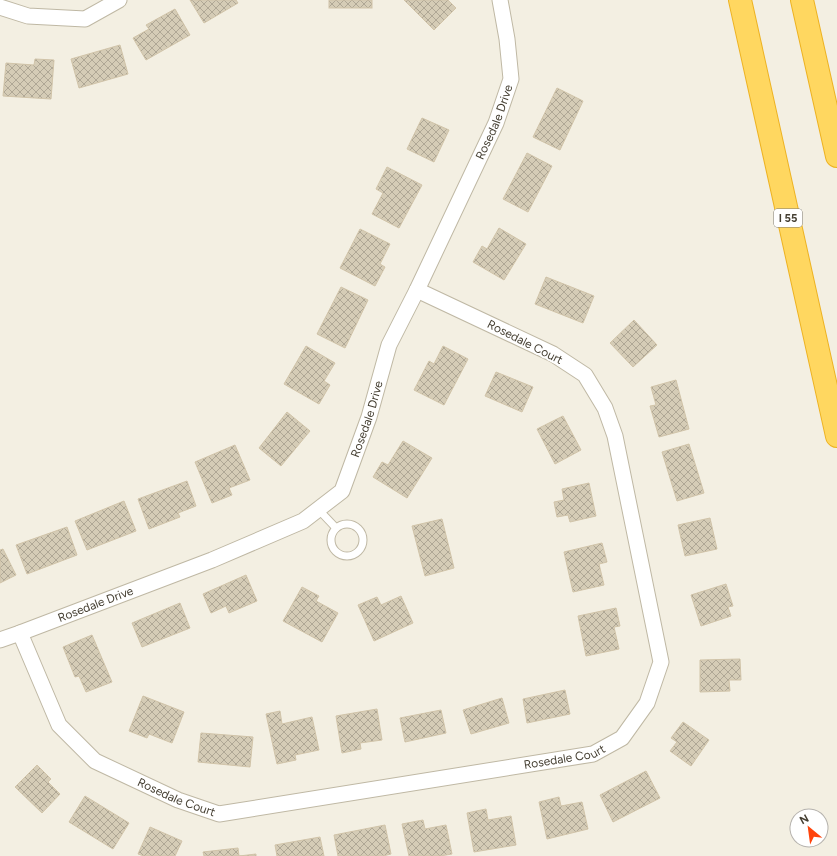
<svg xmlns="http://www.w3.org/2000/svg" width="837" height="856" viewBox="0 0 837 856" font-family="Figtree,sans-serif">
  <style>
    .building { fill: url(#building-cross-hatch); stroke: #d1c4a9 }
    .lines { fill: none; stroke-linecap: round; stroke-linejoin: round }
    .service-casing { stroke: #bfb8a4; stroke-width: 9 }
    .minor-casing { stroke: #bfb8a4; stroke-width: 17 }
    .motorway-casing { stroke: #edb222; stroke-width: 24 }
    .service { stroke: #fff; stroke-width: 7 }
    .minor { stroke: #fff; stroke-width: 15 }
    .motorway { stroke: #ffd760; stroke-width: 22 }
    .labels { text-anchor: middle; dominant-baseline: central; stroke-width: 4; stroke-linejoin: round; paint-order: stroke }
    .shield { fill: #fff; stroke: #7d7970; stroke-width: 1 }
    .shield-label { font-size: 11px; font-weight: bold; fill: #453f32 }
    .street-label { font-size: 12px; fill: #453f32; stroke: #fff }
  </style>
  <defs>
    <pattern id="building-cross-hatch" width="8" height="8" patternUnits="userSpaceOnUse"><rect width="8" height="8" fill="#d5ccb6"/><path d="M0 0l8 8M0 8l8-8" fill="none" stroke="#afa795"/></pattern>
  </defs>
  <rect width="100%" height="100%" fill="#f3efe2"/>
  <g class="building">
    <polygon points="190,0 236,0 238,3 204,23"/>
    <rect x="329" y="0" width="43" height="8"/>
    <polygon points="404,0 448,0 456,8 434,30"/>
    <polygon points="175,9 190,35 146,60 133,38 149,29 146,25"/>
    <polygon points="120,45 128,74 79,88 71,59"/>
    <polygon points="35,59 54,60 51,99 3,96 6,63 34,65"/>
    <polygon points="557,88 583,101 560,150 533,137"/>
    <polygon points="422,118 449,130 434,162 407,149"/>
    <polygon points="527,153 552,166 528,212 503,199"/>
    <polygon points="387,167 422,185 399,228 372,214 383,193 376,189"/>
    <polygon points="499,228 526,244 504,280 473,262 482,246 487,249"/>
    <polygon points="360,229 390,244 380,264 385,267 375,286 340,268"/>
    <polygon points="546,277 594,296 583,323 535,304"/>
    <polygon points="341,287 368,300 345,348 317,334"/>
    <polygon points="634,320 657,345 633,367 610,343"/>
    <polygon points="306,346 335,363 324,381 330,385 319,404 284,384"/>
    <polygon points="443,346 468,359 444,405 414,390 429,361 434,364"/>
    <polygon points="496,372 533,387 522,412 485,396"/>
    <polygon points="676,380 689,429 659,437 650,406 656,405 651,387"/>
    <polygon points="287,412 310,431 281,466 259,448"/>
    <polygon points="563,416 581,450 555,464 537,429"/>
    <polygon points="403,441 432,458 407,498 373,477 382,462 388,465"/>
    <polygon points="689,444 704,493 677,501 662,452"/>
    <polygon points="235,445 250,480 229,488 232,495 212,503 195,462"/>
    <polygon points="187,481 196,506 178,513 180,517 149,529 138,499"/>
    <polygon points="589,483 596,516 570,522 568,515 557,517 554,502 564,500 562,489"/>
    <polygon points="124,501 136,531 87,550 75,521"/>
    <polygon points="710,518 717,549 685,556 678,525"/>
    <polygon points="442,519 454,568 425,576 412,526"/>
    <polygon points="67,527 77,555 27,574 16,545"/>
    <polygon points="602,543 607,562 599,564 604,585 573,592 564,552"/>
    <polygon points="3,549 16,575 0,583 0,550"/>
    <polygon points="246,575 257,601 229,613 226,606 211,613 203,594"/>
    <polygon points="726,584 733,606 728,607 731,616 701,626 691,595"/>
    <polygon points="302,587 319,596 316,601 338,613 322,642 283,621"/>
    <polygon points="401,596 413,623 374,641 358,605 377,597 381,605"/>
    <polygon points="180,603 190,628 142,647 132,623"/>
    <polygon points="616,608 620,626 614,627 619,649 586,656 578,616"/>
    <polygon points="92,635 112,682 86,692 79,676 75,677 63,647"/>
    <polygon points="740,659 741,680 729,680 730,691 700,692 700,660"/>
    <polygon points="565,690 570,714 527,723 523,699"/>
    <polygon points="143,696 184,712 172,743 149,734 147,738 129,731"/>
    <polygon points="502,698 509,723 471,734 463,710"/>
    <polygon points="377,709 382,740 360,743 361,749 342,753 336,716"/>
    <polygon points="441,710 446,733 405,742 400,718"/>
    <polygon points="280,711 282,724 312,717 319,750 295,755 296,760 277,764 266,714"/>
    <polygon points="683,722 709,740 691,766 670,751 677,742 671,738"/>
    <polygon points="201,733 253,737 250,767 198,762"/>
    <polygon points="37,765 51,779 48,782 60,794 42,813 15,787"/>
    <polygon points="646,771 660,798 613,822 600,795"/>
    <polygon points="85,796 129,823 113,849 69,822"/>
    <polygon points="559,797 561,806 582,802 588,829 547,839 539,802"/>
    <polygon points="486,809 488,820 511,816 516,845 474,852 467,813"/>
    <polygon points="423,820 425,829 446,825 452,854 440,856 409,856 402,824"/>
    <polygon points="385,825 391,854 383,856 338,856 334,835"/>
    <polygon points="150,827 182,841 175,856 144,856 138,854"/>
    <polygon points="320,837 324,856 277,856 275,845"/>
    <polygon points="238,848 239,856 256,854 256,856 204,856 203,852"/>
  </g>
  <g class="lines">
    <g class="service-casing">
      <g id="service">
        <polyline points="318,509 336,528"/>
        <circle cx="347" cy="540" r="16"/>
      </g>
    </g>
    <g class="minor-casing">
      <g id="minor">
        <polyline points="0,7 28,16 85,19 119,0"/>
        <path id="s1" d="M20 633 59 725 95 761 178 800 219 814 593 754 622 738 647 703 661 662 615 436 605 408 585 375 553 354 417 290"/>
        <path id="s2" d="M0 640 20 633 212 560 303 521 342 491 369 417 389 345 417 290 496 123 511 79 507 39 500 0"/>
      </g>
    </g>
    <g class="motorway-casing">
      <g id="motorway">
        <polyline points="740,0 837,436"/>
        <polyline points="802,0 837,156"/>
      </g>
    </g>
    <use href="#service" class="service"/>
    <use href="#minor" class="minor"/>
    <use href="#motorway" class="motorway"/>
  </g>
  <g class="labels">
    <rect class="shield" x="774" y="209" width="28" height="18" rx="3"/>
    <g class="shield-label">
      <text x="788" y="218">I 55</text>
    </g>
    <g class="street-label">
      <text stroke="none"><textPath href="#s2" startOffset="775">Rosedale Drive</textPath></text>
      <text transform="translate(525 342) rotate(27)">Rosedale Court</text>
      <text stroke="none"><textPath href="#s2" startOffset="451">Rosedale Drive</textPath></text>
      <text stroke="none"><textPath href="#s2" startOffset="102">Rosedale Drive</textPath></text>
      <text stroke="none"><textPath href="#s1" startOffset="636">Rosedale Court</textPath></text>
      <text stroke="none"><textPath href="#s1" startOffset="240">Rosedale Court</textPath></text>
    </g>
  </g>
  <g transform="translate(809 828) rotate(331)"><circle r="19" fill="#ffffff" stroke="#b5b2ad"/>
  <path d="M0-3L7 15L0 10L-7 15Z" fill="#ff440c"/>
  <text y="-6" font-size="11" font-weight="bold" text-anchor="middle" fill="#453f32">N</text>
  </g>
</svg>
